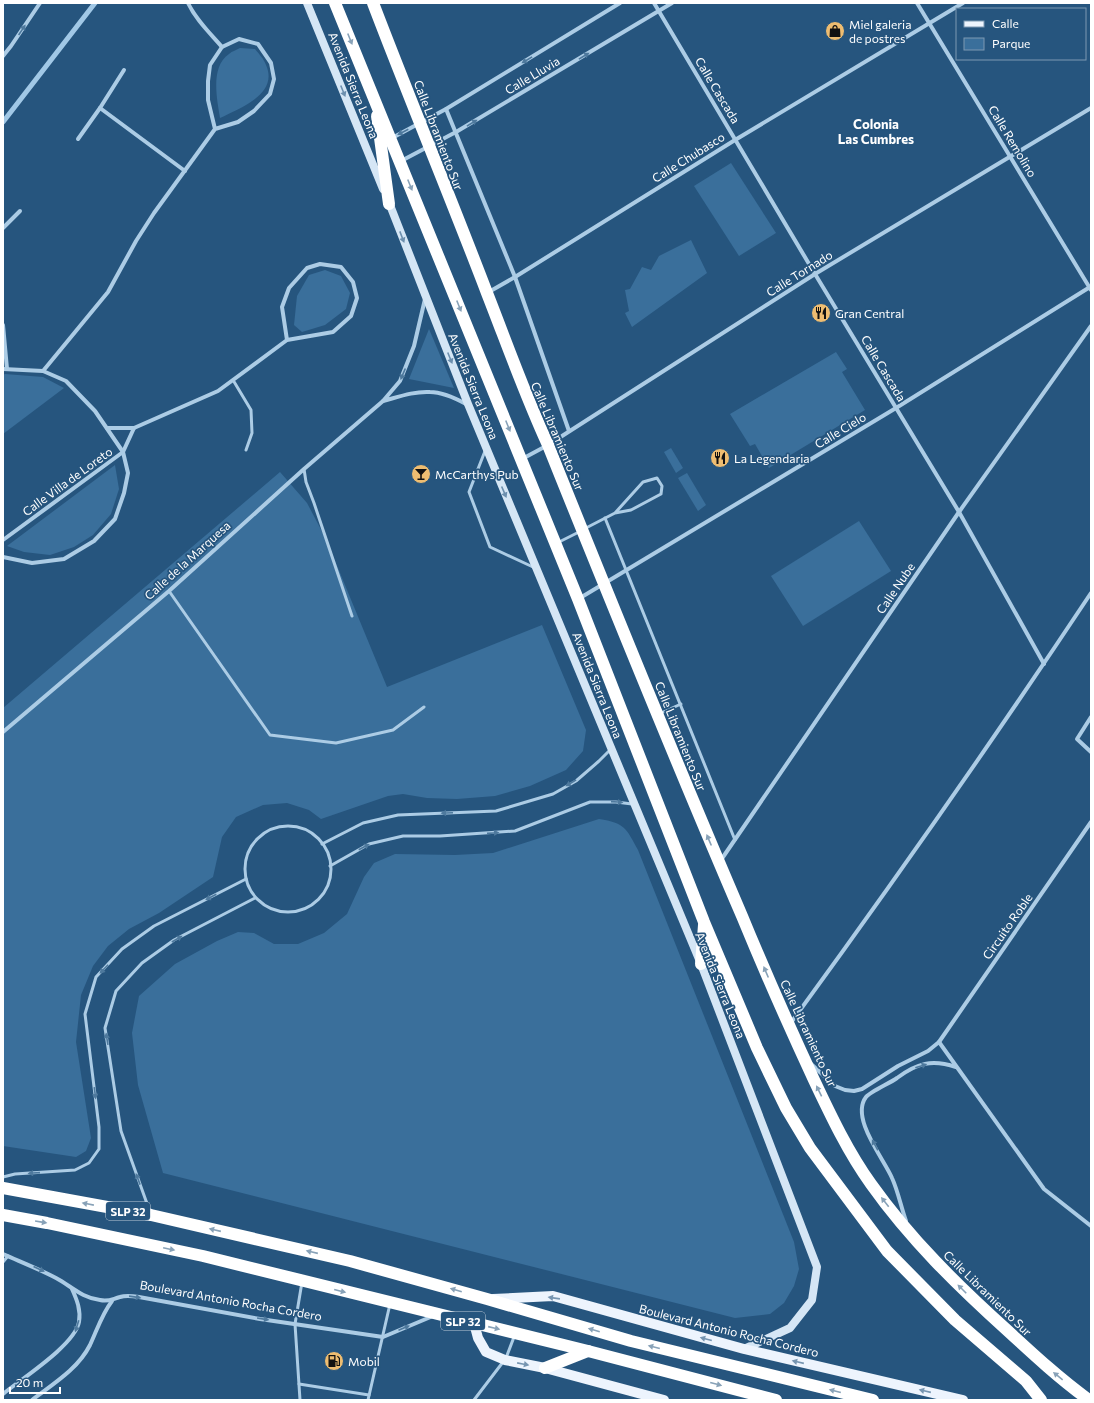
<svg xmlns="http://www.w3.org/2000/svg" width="1094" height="1403" viewBox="0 0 1094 1403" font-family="Commissioner,sans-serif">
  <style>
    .green { fill: #3a6f9b }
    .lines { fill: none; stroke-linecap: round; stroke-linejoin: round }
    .stream { stroke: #a1c8e6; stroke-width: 5 }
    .lane { stroke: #accce5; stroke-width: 3 }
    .street { stroke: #accce5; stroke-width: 4 }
    .secondary { stroke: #d5e6f5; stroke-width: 8 }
    .primary { stroke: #edf4fd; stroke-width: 10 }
    .highway { stroke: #fff; stroke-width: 12 }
    .oneway { fill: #4e799d }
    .oneway2 { fill: #88a2b8 }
    .oneway3 { fill: #6c8fae }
    .oneway4 { fill: #7695b1 }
    .labels { text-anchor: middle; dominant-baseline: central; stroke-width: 3.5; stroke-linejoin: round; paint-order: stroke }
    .shield { fill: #26557e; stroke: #beccd8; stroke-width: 1 }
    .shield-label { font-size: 11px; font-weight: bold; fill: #fff }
    .poi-label { font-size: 12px; fill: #fff; stroke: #26557e; text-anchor: start }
    .street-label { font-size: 12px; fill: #fff; stroke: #26557e }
    .neighbourhood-label { font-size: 13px; font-weight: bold; fill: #fff; stroke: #26557e }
  </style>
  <rect width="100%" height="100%" fill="#26557e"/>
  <g class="green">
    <path d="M240 48 255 49C259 54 264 59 266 65 279 94 240 108 220 118 217 99 210 67 229 54 232 51 237 50 240 48Z"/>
    <polygon points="731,163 776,233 739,256 694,186"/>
    <polygon points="691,240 707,273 632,327 625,313 629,311 625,290 630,289 642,267 651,270 659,256"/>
    <polygon points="325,270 341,276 350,293 346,309 325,325 302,332 294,325 297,296 309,275"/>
    <polygon points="429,329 454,388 409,379"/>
    <polygon points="836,352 847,369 842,372 865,410 769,468 755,444 750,446 730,414"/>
    <polygon points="5,374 43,377 64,388 3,434 3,375"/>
    <polygon points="671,448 683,468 676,473 664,452"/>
    <polygon points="115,465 119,489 111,514 93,535 74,547 50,555 24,552 7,546"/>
    <polygon points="280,472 307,503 326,539 387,687 542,625 586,730 583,751 566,770 530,786 495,796 457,799 427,798 403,794 388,796 321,819 309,810 287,803 263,805 236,817 222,837 213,877 159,913 129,929 108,946 93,966 81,995 76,1042 91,1138 86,1151 76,1157 3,1146 3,708"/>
    <polygon points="687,473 706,505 698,511 678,478"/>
    <polygon points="859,521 891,571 803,626 771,576"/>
    <path d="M599 819C625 823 626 828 638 850L794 1242 799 1269 794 1286 784 1303 770 1314 735 1318 163 1173 138 1085 132 1033 139 996 175 964 217 941 238 932 254 933 274 944H298L324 933 347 914 364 877 374 863 395 854 455 855 493 853Z"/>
  </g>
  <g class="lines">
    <polyline class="stream" points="3,122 95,3"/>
    <g class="lane">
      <polyline points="233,380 251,410 252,433 246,450"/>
      <polyline points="485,451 469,492 490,547 533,567"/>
      <polyline points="304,469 306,482 314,503 352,616"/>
      <polyline points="605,518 735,840"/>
      <polyline points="584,529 615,513 631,510 661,494 662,486 657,478 643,482 615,513"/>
      <polyline points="557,543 579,532"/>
      <polyline points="169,591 270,735 336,743 393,730 424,707"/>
      <polyline points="661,713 681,704"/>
      <circle cx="288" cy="869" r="43"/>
      <polyline points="322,844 363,823 398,815 496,811 553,794 576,781 599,761 611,749"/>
      <polyline points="330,866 369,844 403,836 440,836 515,831 590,802 616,802 632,804"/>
      <polyline points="3,1177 15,1174 75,1170 89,1163 99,1149 99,1127 85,1014 96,977 122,949 154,926 246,879"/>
      <polyline points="150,1212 121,1131 105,1028 116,991 142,963 174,940 255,898"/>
      <polyline points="3,1262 8,1256"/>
      <polyline points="506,1358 514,1337"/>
      <polyline points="299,1384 369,1395"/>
      <polyline points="300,1400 295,1324 302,1282"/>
      <polyline points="368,1400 390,1304"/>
      <polyline points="474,1400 503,1362"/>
    </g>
    <g class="street">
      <path d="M188 3C196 20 210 33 222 47"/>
      <polyline points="654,3 815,274 959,512 1044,664"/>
      <polyline points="917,3 1091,290"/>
      <polyline points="3,56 11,46 40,3"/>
      <polyline points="100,108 185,171"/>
      <polyline points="446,109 515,277 569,431"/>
      <polyline points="392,138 446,109 620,3"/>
      <polyline points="78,139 100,108 124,70"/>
      <polyline points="401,161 456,132 672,3"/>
      <polyline points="3,228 20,211"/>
      <polyline points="487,293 515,277 735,140 963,3"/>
      <path d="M425 299 414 346 400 381 383 401C398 397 414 391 430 392 443 392 455 398 466 404"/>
      <polyline points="3,325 7,369"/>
      <polyline points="3,369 43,371 66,381 95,411 123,452 128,473 124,493 115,519 94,541 64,559 32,563 3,557"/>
      <polyline points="43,371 108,292 136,241 154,213 215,129 238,122 254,111 270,94 274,79 271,63 258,44 239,39 222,47 210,65 208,81 208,100 215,129"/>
      <polyline points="107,428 134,428 218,391 287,340 333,332 351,316 357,298 353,282 341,267 320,264 307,268 289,288 282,307 287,340"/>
      <polyline points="522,459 548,445 815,274 1091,108"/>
      <polyline points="3,540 123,452 134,428"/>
      <polyline points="580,598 896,408 1090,287"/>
      <polyline points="1091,717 1077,739 1091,752"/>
      <polyline points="3,732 169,591 304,469 383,401"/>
      <polyline points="721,860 959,512 1091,326"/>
      <path d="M790 1024C893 883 994 739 1091 593"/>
      <polyline points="939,1042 1044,1189 1091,1226"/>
      <polyline points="810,1063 835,1086 845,1090 854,1091 862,1089 898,1066 928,1051 939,1042 1091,822"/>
      <path d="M906 1221C901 1207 898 1191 892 1178 884 1159 850 1118 866 1097 870 1092 890 1083 897 1078 917 1063 932 1059 956 1067"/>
      <path d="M3 1254C21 1262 39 1269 56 1278 71 1286 82 1298 100 1300 109 1302 112 1299 120 1297 126 1295 133 1296 139 1297L260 1319 383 1337 433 1316"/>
      <path d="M3 1394C21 1379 75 1345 79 1322 81 1310 77 1300 72 1289"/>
      <path d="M32 1400C53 1384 78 1369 90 1345 97 1330 102 1314 112 1301"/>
    </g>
    <g class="secondary">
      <polyline points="307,3 383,189"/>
      <polyline points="388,200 468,404 701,964 817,1267 812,1300 790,1328 744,1349"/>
    </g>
    <g class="primary">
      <polyline points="493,1299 553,1296 744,1349 963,1400"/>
      <polyline points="474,1323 478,1338 486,1352 505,1360 545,1368 664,1400"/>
    </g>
    <g class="highway">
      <polyline points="335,3 578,599 704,922 757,1048 786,1108 810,1148 887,1251 955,1320 1026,1381 1041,1400"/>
      <path d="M373 3C410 100 450 196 487 293 507 344 525 395 548 445 611 602 675 760 742 916 765 972 789 1026 814 1080 831 1116 848 1152 871 1184 910 1239 958 1286 1008 1331 1034 1355 1060 1379 1089 1400"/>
      <polyline points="377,116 389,204"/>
      <polyline points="701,964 704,925"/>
      <polyline points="3,1188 151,1215 350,1261 487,1299 631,1341 873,1400"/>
      <polyline points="3,1215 47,1223 203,1256 588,1351 776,1400"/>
      <polyline points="545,1368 588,1351"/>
    </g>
  </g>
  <defs><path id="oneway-solid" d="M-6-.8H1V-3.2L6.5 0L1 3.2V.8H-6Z"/></defs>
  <g class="oneway">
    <use href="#oneway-solid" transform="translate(22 30) rotate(-56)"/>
    <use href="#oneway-solid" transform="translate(584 56) rotate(-31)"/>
    <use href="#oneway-solid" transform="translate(527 60) rotate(149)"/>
    <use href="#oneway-solid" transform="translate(472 123) rotate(-31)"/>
    <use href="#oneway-solid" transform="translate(403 132) rotate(153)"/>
    <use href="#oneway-solid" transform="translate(403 374) rotate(113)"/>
    <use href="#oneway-solid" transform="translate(571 783) rotate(149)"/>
    <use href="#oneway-solid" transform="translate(617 802) rotate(4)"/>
    <use href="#oneway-solid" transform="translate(447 813) rotate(178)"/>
    <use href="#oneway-solid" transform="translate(493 833) rotate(-4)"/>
    <use href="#oneway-solid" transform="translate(364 847) rotate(-28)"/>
    <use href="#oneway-solid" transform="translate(211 897) rotate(153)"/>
    <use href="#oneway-solid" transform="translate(177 939) rotate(-30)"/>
    <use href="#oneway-solid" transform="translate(104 969) rotate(134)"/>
    <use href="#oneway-solid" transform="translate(107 1039) rotate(-99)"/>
    <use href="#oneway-solid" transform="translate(921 1066) rotate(-18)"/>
    <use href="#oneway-solid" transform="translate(95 1093) rotate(83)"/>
    <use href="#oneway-solid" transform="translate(875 1145) rotate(-119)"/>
    <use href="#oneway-solid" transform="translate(34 1173) rotate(176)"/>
    <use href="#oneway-solid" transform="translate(138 1179) rotate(-110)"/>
    <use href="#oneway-solid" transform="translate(39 1269) rotate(25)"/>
    <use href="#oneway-solid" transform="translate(135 1297) rotate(8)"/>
    <use href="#oneway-solid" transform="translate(263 1319) rotate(9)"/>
    <use href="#oneway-solid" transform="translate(77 1326) rotate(107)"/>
    <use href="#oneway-solid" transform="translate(404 1328) rotate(-23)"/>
  </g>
  <g class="oneway2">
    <use href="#oneway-solid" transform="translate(350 39) rotate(68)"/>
    <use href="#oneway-solid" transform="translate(410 185) rotate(68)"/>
    <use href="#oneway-solid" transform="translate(459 306) rotate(68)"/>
    <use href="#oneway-solid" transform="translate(508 426) rotate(68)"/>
    <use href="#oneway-solid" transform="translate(709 840) rotate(-113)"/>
    <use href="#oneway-solid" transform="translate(766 972) rotate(-113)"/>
    <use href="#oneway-solid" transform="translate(819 1091) rotate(-116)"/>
    <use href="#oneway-solid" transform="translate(885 1202) rotate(-128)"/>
    <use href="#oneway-solid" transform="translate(88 1204) rotate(-169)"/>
    <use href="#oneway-solid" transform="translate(41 1222) rotate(9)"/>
    <use href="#oneway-solid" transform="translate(215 1230) rotate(-167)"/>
    <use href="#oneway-solid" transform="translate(169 1249) rotate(12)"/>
    <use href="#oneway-solid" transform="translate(312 1252) rotate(-167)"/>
    <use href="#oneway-solid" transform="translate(962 1289) rotate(-135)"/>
    <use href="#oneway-solid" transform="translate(456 1290) rotate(-164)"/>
    <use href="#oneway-solid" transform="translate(340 1291) rotate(14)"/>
    <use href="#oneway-solid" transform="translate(494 1328) rotate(13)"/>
    <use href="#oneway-solid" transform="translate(594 1330) rotate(-164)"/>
    <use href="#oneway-solid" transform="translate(654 1347) rotate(-166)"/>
    <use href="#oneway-solid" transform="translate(1058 1376) rotate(-141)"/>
    <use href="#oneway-solid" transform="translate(716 1384) rotate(15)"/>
    <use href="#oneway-solid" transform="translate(835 1391) rotate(-166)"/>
  </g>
  <g class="oneway3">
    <use href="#oneway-solid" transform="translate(343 91) rotate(68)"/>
    <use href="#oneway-solid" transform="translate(402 237) rotate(69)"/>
    <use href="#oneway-solid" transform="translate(450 358) rotate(68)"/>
    <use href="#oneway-solid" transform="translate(504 492) rotate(67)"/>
  </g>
  <g class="oneway4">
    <use href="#oneway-solid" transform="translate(554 1298) rotate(-172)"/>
    <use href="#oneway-solid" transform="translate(706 1339) rotate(-165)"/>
    <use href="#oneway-solid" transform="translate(798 1362) rotate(-167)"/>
    <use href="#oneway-solid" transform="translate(523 1364) rotate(11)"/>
    <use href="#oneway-solid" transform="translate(925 1391) rotate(-167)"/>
  </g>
  <defs>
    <g id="shop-disc" transform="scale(1)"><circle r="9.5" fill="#eebd71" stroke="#26557e"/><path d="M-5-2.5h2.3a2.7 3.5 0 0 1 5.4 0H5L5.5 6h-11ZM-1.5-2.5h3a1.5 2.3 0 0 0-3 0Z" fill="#111"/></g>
    <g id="restaurant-disc" transform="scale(1)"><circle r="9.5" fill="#eebd71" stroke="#26557e"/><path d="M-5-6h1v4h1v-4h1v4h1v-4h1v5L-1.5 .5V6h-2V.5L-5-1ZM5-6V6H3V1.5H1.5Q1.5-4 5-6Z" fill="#111"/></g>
    <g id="bar-disc" transform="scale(1)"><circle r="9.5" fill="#eebd71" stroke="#26557e"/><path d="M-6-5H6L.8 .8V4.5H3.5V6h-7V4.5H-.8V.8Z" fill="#111"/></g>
    <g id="fuel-disc" transform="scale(1)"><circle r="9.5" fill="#eebd71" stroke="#26557e"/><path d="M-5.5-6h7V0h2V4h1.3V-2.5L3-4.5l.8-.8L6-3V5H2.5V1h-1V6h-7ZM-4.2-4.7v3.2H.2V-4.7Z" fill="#111"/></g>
  </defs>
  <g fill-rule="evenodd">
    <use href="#shop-disc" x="835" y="31"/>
    <use href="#restaurant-disc" x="821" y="313"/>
    <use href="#restaurant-disc" x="720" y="458"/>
    <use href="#bar-disc" x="421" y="474"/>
    <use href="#fuel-disc" x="334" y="1361"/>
  </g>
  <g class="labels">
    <g class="shield">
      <rect x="106" y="1202" width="44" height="18" rx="3"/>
      <rect x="441" y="1312" width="44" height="18" rx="3"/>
    </g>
    <g class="shield-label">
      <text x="128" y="1211">SLP 32</text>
      <text x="463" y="1321">SLP 32</text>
    </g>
    <g class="poi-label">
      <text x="849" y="24">Miel galeria<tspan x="849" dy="14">de postres</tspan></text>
      <text x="835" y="313">Gran Central</text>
      <text x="734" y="458">La Legendaria</text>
      <text x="435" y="474">McCarthys Pub</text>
      <text x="348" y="1361">Mobil</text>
    </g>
    <g class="street-label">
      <text transform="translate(532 75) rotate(-31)">Calle Lluvia</text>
      <text transform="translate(354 85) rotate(68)">Avenida Sierra Leona</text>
      <text transform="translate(718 90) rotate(59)">Calle Cascada</text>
      <text transform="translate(439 135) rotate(69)">Calle Libramiento Sur</text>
      <text transform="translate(1013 141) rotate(59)">Calle Remolino</text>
      <text transform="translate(688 157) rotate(-32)">Calle Chubasco</text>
      <text transform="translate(799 273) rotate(-32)">Calle Tornado</text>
      <text transform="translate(884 368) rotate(59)">Calle Cascada</text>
      <text transform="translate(474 386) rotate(68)">Avenida Sierra Leona</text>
      <text transform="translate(840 430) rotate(-31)">Calle Cielo</text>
      <text transform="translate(558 436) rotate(67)">Calle Libramiento Sur</text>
      <text transform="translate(67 481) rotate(-36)">Calle Villa de Loreto</text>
      <text transform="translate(187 560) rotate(-42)">Calle de la Marquesa</text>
      <text transform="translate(895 588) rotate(-56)">Calle Nube</text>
      <text transform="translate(598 685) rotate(68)">Avenida Sierra Leona</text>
      <text transform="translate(681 736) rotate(68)">Calle Libramiento Sur</text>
      <text transform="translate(1007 926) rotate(-55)">Circuito Roble</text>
      <text transform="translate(721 985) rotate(68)">Avenida Sierra Leona</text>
      <text transform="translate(809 1033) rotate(65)">Calle Libramiento Sur</text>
      <text transform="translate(988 1293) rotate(44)">Calle Libramiento Sur</text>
      <text transform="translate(231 1300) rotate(10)">Boulevard Antonio Rocha Cordero</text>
      <text transform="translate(729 1330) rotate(14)">Boulevard Antonio Rocha Cordero</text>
    </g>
    <g class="neighbourhood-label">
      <text x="876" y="124">Colonia<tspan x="876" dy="15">Las Cumbres</tspan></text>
    </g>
  </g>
  <rect width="1094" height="1403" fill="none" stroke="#ffffff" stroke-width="8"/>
  <rect x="956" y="8" width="130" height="52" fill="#26557e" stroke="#7d99b2"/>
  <rect x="964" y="21" width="20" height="6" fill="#edf4fd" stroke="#7d99b2"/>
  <text x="992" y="28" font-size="12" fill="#ffffff">Calle</text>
  <rect x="964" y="38" width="20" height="12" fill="#3a6f9b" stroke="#7d99b2"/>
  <text x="992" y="48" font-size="12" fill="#ffffff">Parque</text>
  <path d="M10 1387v6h50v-6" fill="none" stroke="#ffffff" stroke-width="2"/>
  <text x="16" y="1387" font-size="12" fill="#ffffff" stroke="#26557e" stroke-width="3" paint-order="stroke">20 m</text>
</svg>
